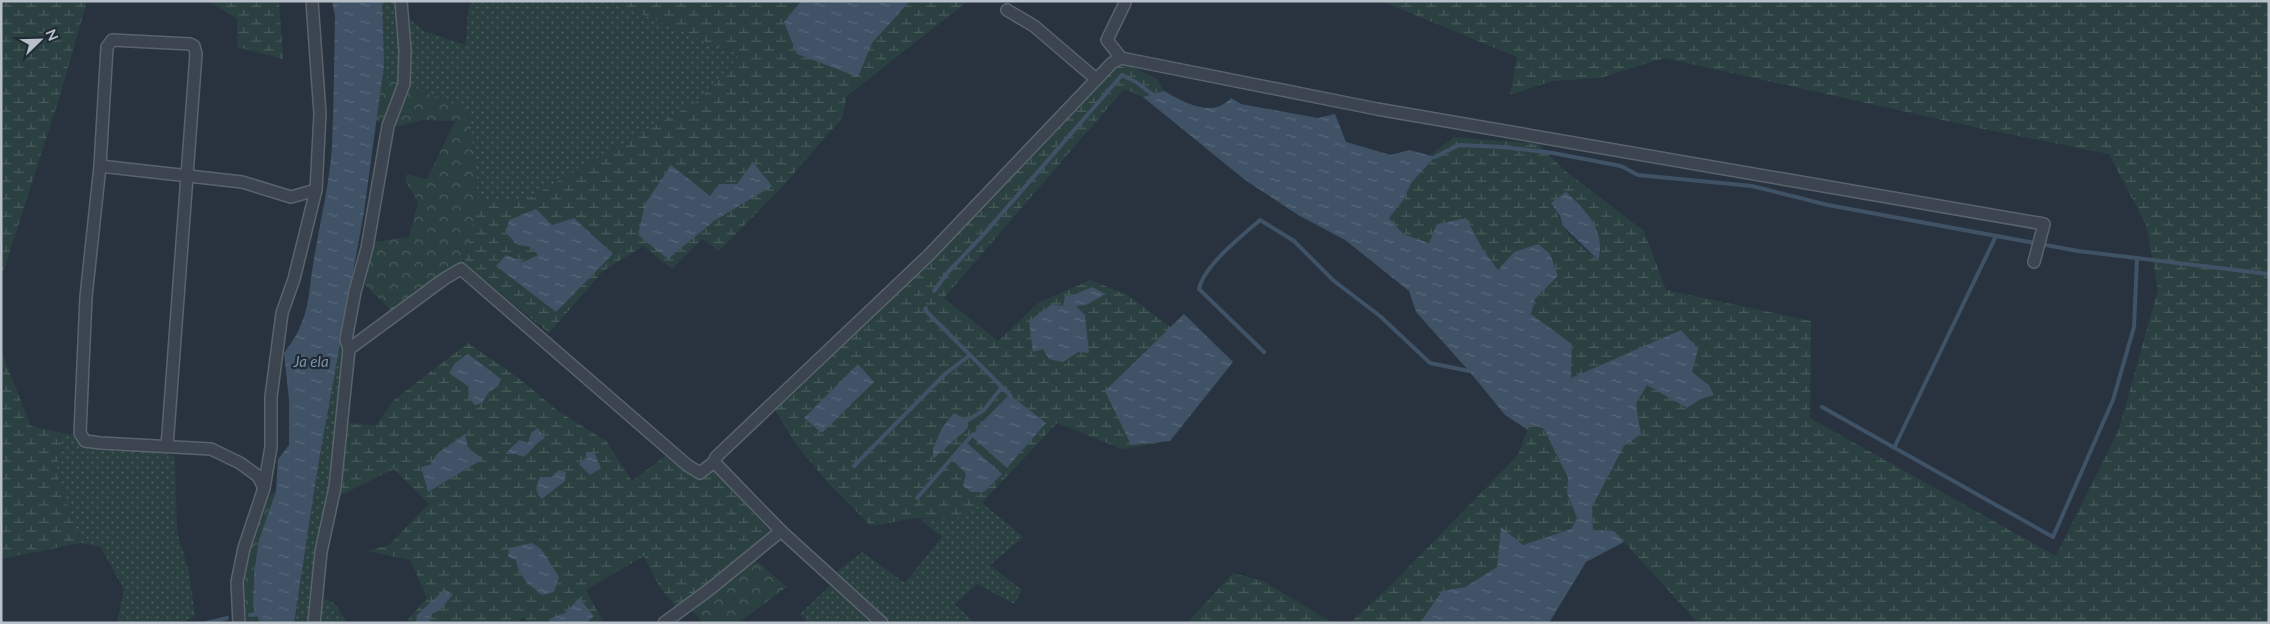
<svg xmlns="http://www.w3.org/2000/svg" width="2270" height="624" viewBox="0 0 2270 624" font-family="Lato,sans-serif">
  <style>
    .grass { fill: url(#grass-dots) }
    .forest { fill: url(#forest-crowns) }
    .wetland { fill: url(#wetland-marsh); fill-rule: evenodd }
    .water { fill: url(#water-ripples) }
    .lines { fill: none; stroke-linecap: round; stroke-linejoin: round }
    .stream { stroke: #3f5266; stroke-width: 4 }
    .minor-casing { stroke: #59636c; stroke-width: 14 }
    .minor { stroke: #3c454f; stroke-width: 11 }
    .labels { text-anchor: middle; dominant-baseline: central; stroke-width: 4.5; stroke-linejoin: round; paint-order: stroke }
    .water-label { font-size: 15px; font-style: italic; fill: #7b92aa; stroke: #202a34 }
  </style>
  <defs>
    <pattern id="grass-dots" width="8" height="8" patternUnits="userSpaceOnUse" patternTransform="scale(1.25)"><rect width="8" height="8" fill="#2b4141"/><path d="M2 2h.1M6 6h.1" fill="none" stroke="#485b5b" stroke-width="1.8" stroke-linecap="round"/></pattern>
    <pattern id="forest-crowns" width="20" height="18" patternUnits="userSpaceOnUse" patternTransform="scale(1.25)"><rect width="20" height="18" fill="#2b4141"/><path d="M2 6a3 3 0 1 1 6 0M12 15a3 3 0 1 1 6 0" fill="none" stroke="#485b5b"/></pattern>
    <pattern id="wetland-marsh" width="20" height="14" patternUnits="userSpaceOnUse" patternTransform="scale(1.25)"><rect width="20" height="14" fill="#2b4141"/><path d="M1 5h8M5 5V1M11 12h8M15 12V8" fill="none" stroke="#485b5b"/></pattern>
    <pattern id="water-ripples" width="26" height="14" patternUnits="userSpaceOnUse" patternTransform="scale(1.25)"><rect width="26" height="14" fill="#3f5266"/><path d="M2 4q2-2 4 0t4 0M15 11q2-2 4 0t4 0" fill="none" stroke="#59697b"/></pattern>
  </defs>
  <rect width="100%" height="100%" fill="#28333f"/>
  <g class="grass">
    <path d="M382 1H406L407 17 424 31 465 45C469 29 465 18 471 1H611L716 46 741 54 698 101 525 200H478L469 110 382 76Z"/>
    <polygon points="340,345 344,354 330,494 307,623 294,623 318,466"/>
    <polygon points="63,433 175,456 177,532 189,572 195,616 181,623 117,623 124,590 101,547 81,543 56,472"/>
    <polygon points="982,503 1023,537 990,565 1022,590 1014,604 977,584 955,604 974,623 892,623 835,573 862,552 905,583 942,537 920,519 955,519"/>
    <polygon points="830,586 873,623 808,623 800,614"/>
    <polygon points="323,598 334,603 348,623 319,623"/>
  </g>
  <g class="forest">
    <polygon points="382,76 469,110 478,200 464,263 391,310 365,285 373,242 409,237 418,202 405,180 407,174 427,179 455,121 424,120 394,127 376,121"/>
    <path d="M276 491C262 532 242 580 260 623H244L243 578 250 547 265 498Z"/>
    <polygon points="754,559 787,587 738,623 703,623 690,608"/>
  </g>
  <g class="wetland">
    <polygon points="1,1 87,1 58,102 1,279"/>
    <polygon points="208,1 279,1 283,59 237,47 237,19"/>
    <polygon points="611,1 801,1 784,22 872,43 910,1 968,1 847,96 842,118 782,187 719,251 702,239 672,269 643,246 603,271 549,333 464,263 478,200 525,200 698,101 741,54 716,46"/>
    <path d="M1381 1H2269V623H1698L1614 531 1593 530 1592 507 1624 446 1641 434 1636 404 1647 384 1687 408 1701 399 1714 395 1709 385 1692 372 1681 330 1571 379 1572 344 1531 314 1535 299 1558 276 1550 254 1538 245 1514 252 1498 270 1482 248 1429 243 1403 234 1389 218 1402 202 1412 182 1435 158 1429 156 1454 137 1538 144 1564 170 1644 231 1666 290 1811 321 1810 418 2056 556 2119 429 2158 290 2146 225 2109 154 1974 127 1664 58 1600 78 1552 81 1510 95 1517 57ZM1552 203 1598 260C1588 253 1568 236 1563 225 1559 218 1556 211 1552 203Z"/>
    <polygon points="1129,65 1157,79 1164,91 1143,97 1124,89 944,298 998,341 1038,303 1090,280 1128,295 1170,327 1184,314 1233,362 1170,441 1122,449 1057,423 979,506 955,519 916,518 871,526 828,483 795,443 774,408 916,276 1114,67"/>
    <polygon points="468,343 521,380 558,411 606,441 632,481 665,456 692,475 702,480 714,471 770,531 677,608 659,586 644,556 586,590 604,623 531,623 522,618 516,623 405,623 427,598 410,560 367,551 389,545 429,504 394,469 339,496 346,423 376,425 394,400"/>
    <polygon points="1,351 31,426 63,433 56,472 81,543 1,559"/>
    <polygon points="1530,424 1544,429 1568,478 1567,493 1577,518 1571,529 1523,545 1497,567 1465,587 1442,591 1424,617 1419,623 1350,623 1391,585 1518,455"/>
    <polygon points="1233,573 1263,581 1333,623 1187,623"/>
  </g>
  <g class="water">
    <path d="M332 1H382L384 65 364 212 318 466 294 623H260L253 606 254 571 259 540 276 491 278 459 289 445V400L284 353C312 318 307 294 315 253 321 217 330 181 332 145 334 102 334 59 335 16Z"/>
    <polygon points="801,1 910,1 872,43 858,77 797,54 784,22"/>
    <path d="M1164 91C1184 102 1212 119 1231 98L1241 104 1318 118 1335 114 1346 142 1391 155 1409 150 1435 157 1412 182 1402 202 1389 218 1403 234 1429 243 1437 224 1466 218 1482 248 1498 270 1514 252 1538 244 1550 254 1558 276 1535 299 1531 314 1572 344 1571 378 1681 330 1698 349 1692 372 1709 385 1714 395 1701 399 1687 408 1647 385 1636 404 1641 434 1624 446 1592 507 1593 530 1614 531 1624 542 1586 562 1549 623H1419L1424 617 1442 591 1465 587 1497 567 1501 527 1523 545 1571 529 1577 518 1567 493 1568 478 1544 429 1530 424 1528 430 1505 415 1469 371 1416 312 1409 291 1345 240 1298 215 1245 180 1143 97Z"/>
    <polygon points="753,162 772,186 714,221 668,259 638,235 645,204 671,165 710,196 719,184 737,184"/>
    <path d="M1566 192C1585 209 1607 232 1598 260L1563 226 1560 216 1551 203Z"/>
    <polygon points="536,209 552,225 574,218 613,254 556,312 496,266 506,255 523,262 538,255 531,247 518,245 506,233 509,220"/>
    <polygon points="1092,287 1106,294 1086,305 1076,306 1085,315 1089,353 1078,352 1063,362 1049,359 1043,349 1033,352 1029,321 1052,304 1063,306 1065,296 1071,296"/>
    <polygon points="1184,314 1233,362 1170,441 1131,445 1105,391"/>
    <polygon points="468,354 501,379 498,386 489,392 482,403 475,405 469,398 468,386 449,373 455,363"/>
    <polygon points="858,364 874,382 822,433 804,418"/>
    <polygon points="1011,396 1046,423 1007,468 971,436"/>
    <polygon points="954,413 968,420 968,428 933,459 933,449 942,428"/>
    <path d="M538 428 545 438C535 443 532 451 523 457L516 454H505L519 440 528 443 531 433Z"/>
    <polygon points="465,434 468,448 483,459 428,492 421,467 430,465 437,454"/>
    <polygon points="967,443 1002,474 984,492 971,492 963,485 966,474 952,459"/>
    <polygon points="586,452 594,452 601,468 590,475 579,464 586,457"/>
    <path d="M559 470 566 472 565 481 542 499C534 492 536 485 540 477H551Z"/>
    <path d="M532 543 541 549 559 577 554 592 542 595C529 585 519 577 516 560L508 557 509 548Z"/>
    <polygon points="444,590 453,594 440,610 430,615 430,620 434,623 416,623 417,615"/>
    <polygon points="579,598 594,616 586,623 547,623 551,618 565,613"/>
  </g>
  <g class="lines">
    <g class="stream">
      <polyline points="1435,157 1459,145 1502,147 1553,153 1621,166 1638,175 1752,186 1828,205 2078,251 2269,274"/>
      <polyline points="934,291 948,272 984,234 1122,75 1136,82 1152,94"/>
      <polyline points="926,308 925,310 1002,387 984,410 968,420"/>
      <path d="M1264 352 1199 289C1204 265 1242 236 1260 220L1294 241 1334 281 1380 316 1430 363 1469 371"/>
      <polyline points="1822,407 2053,537 2113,400 2134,327 2137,258"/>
      <polyline points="978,429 1011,396 1002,387"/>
      <polyline points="1894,448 1996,236"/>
      <polyline points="854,466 945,374 970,355"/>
      <polyline points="917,498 973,434"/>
      <polyline points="250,615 260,614"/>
      <polyline points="207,623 227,618"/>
    </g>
    <g class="minor-casing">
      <g id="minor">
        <polyline points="1007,10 1034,26 1096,79"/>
        <polyline points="1121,58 1107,40 1125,3"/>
        <polyline points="100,166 242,182 291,197 316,190"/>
        <polyline points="349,349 444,279 461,269 687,465 700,473 714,462 716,457 929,255 1112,63 1121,58 1377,109 2044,224 2034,262"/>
        <polyline points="167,447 196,54 194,46 190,44 112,40 107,47 100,166 86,297 80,433 85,441 101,443 211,449 240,463 258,476 264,488"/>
        <polyline points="714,462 781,531 882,623"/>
        <polyline points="239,623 237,582 244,548 264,488 271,447 271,397 282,313 294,279 316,190 320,114 312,1"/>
        <polyline points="314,623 321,552 335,487 349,349 346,340 355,292 367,248 388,126 404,84 405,50 401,1"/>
        <polyline points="664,623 710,589 781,531"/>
      </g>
    </g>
    <use href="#minor" class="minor"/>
  </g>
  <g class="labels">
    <g class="water-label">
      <text x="311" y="361">Ja ela</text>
    </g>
  </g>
  <rect width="2270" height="624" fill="none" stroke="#b8c0c9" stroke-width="5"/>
  <g transform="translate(40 40) rotate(67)" stroke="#202a34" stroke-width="4" paint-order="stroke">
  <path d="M0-4L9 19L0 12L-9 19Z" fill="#b8c0c9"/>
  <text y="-8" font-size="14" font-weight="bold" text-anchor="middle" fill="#b8c0c9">N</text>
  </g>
</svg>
